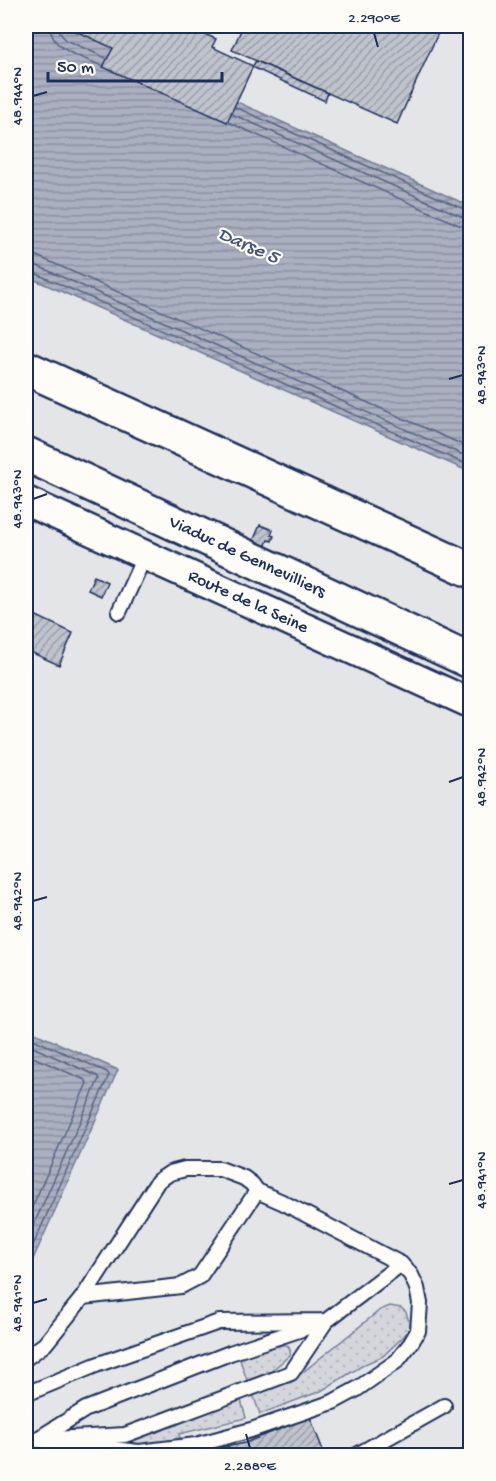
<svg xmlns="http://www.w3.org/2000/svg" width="496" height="1481" viewBox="0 0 496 1481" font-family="'Gochi Hand',sans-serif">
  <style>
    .built { fill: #e4e5e6 }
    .grass { fill: url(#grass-dots); stroke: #78829c; stroke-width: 1.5 }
    .water { fill: url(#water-rules); stroke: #717c98; stroke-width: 1.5 }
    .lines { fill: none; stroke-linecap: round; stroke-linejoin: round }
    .shore { stroke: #546385; stroke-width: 1.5 }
    .building { fill: url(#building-hatch); stroke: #1b2f5e; stroke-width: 1.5 }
    .service-casing { stroke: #1b2f5e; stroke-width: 18 }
    .minor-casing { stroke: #1b2f5e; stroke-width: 33 }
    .motorway-casing { stroke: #1b2f5e; stroke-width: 38 }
    .service { stroke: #fdfcf7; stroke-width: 14 }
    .minor { stroke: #fdfcf7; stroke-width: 28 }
    .motorway { stroke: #fdfcf7; stroke-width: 33 }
    .ticks { fill: none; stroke: #1b2f5e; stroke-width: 2 }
    .labels { text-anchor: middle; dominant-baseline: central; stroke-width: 4.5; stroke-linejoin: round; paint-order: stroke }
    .street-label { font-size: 18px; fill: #1b2f5e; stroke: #fdfcf7 }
    .water-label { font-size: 20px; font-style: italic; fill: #46567b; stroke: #fdfcf7 }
    .neatline { fill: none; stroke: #1b2f5e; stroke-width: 2 }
    .ticks-label { font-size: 15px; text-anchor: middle; fill: #1b2f5e }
  </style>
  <defs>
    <pattern id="grass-dots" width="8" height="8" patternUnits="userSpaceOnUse" patternTransform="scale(1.5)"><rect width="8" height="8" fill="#d4d6db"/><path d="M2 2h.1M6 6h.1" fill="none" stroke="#b5b8be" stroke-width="1.8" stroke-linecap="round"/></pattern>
    <pattern id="water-rules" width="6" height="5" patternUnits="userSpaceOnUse" patternTransform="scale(1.5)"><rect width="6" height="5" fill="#aab0bf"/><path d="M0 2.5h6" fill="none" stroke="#8a909e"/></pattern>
    <pattern id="building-hatch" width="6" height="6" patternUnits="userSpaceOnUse" patternTransform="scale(1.5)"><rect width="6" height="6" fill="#bfc3cc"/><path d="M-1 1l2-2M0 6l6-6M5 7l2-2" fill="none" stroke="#9a9fa9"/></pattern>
  </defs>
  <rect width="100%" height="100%" fill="#f4f4f1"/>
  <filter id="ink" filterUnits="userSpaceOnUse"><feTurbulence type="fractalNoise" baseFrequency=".0167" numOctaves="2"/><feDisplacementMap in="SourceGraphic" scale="12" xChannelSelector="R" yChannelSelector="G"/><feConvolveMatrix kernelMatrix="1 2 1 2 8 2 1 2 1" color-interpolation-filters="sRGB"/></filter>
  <g filter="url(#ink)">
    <g class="built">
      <polygon points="67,26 470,26 470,206"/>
      <polygon points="26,276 470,472 470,1455 26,1455 26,1275 118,1070 26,1029"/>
    </g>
    <g class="grass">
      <polygon points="390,1306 401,1308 406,1312 409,1322 410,1328 404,1336 383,1356 365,1364 321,1391 260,1414 253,1395 293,1380 380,1310"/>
      <path d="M282 1345H287C290 1348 291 1351 290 1355L263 1378 248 1383 239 1357 252 1352Z"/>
      <polygon points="241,1400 246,1418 179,1434 180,1439 138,1446 133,1445 132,1443 133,1440"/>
    </g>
    <g class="water">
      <polygon points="26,26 67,26 470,206 470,472 26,276"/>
      <polygon points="26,1029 118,1070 26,1275"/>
    </g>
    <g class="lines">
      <g class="shore">
        <path d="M50 26C51 51 82 57 102 66"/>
        <polyline points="59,26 60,33 66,40 106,58"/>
        <polyline points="235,107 466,210 470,211"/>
        <polyline points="232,114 463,217 470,218"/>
        <polyline points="228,122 459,225 470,227"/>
        <polyline points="26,254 37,256 470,448"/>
        <polyline points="26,263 33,264 470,458"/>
        <polyline points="26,271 30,271 470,466"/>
        <polyline points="26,1036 107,1072 109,1075 26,1261"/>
        <polyline points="26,1044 97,1076 99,1079 26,1242"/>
        <polyline points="26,1054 85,1080 87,1083 26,1221"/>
      </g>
    </g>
    <g class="building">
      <polygon points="65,26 185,26 216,39 212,47 253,66 227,122 103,67 113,48"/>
      <polygon points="243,26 427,26 439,31 397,124 232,50"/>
      <polygon points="256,61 328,93 325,101 252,67"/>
      <polygon points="260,525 273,530 271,535 274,536 272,541 268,540 264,550 252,544"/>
      <polygon points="94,576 107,582 101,596 88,590"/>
      <polygon points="26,611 73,633 59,665 26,650"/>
      <polygon points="310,1417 324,1453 318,1456 184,1456 245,1443"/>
      <polygon points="26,1449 39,1453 62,1456 26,1456"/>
    </g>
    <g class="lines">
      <g class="service-casing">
        <g id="service">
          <polyline points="119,612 145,555"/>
          <polyline points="83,1297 181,1286 200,1276 257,1191"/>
          <polygon points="326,1321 291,1373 125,1435 36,1440 86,1409 230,1353"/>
          <polyline points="26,1358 45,1344 83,1297 158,1181 170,1173 185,1169 220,1169 244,1178 252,1184 257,1191 282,1202 401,1264 411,1275 417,1288 420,1303 418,1331 411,1343 397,1361 357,1389 333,1402 251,1430 196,1445 139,1452 36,1440 26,1438"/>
          <polyline points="26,1394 96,1365 219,1322 326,1321 401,1264"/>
          <polyline points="355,1456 444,1406"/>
        </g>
      </g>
      <g class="minor-casing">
        <g id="minor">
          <path id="s1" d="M26 501 470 703"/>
        </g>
      </g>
      <g class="motorway-casing">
        <g id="motorway">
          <polyline points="26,368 470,570"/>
          <path id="s2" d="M26 454 470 661"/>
        </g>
      </g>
      <use href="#service" class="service"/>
      <use href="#minor" class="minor"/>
      <use href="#motorway" class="motorway"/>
    </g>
  </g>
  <path class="ticks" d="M374 33 378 47M33 96 47 92M449 379 463 375M33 499 47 494M449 782 463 777M33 901 47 897M449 1184 463 1180M33 1303 47 1299M246 1434 250 1448"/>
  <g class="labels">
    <g class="street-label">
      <text stroke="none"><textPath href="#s2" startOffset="244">Viaduc de Gennevilliers</textPath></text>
      <text stroke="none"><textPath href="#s1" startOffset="244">Route de la Seine</textPath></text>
    </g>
    <g class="water-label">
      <text transform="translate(248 247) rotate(24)">Darse 5</text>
    </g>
  </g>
  <rect width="496" height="1481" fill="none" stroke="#fdfcf7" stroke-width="66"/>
  <path d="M48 72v9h174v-9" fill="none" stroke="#1b2f5e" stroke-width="3"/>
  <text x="57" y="72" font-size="18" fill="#1b2f5e" stroke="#fdfcf7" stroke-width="4.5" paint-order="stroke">50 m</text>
  <rect x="33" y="33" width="430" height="1415" class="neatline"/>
  <g class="ticks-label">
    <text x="374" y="22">2.290°E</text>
    <text transform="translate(16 96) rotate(-90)" y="5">48.944°N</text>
    <text transform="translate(480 375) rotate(-90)" y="5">48.943°N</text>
    <text transform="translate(16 499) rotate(-90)" y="5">48.943°N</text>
    <text transform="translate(480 777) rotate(-90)" y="5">48.942°N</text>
    <text transform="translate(16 901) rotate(-90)" y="5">48.942°N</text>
    <text transform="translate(480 1180) rotate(-90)" y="5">48.941°N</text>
    <text transform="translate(16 1303) rotate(-90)" y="5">48.941°N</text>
    <text x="250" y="1470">2.288°E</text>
  </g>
</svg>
